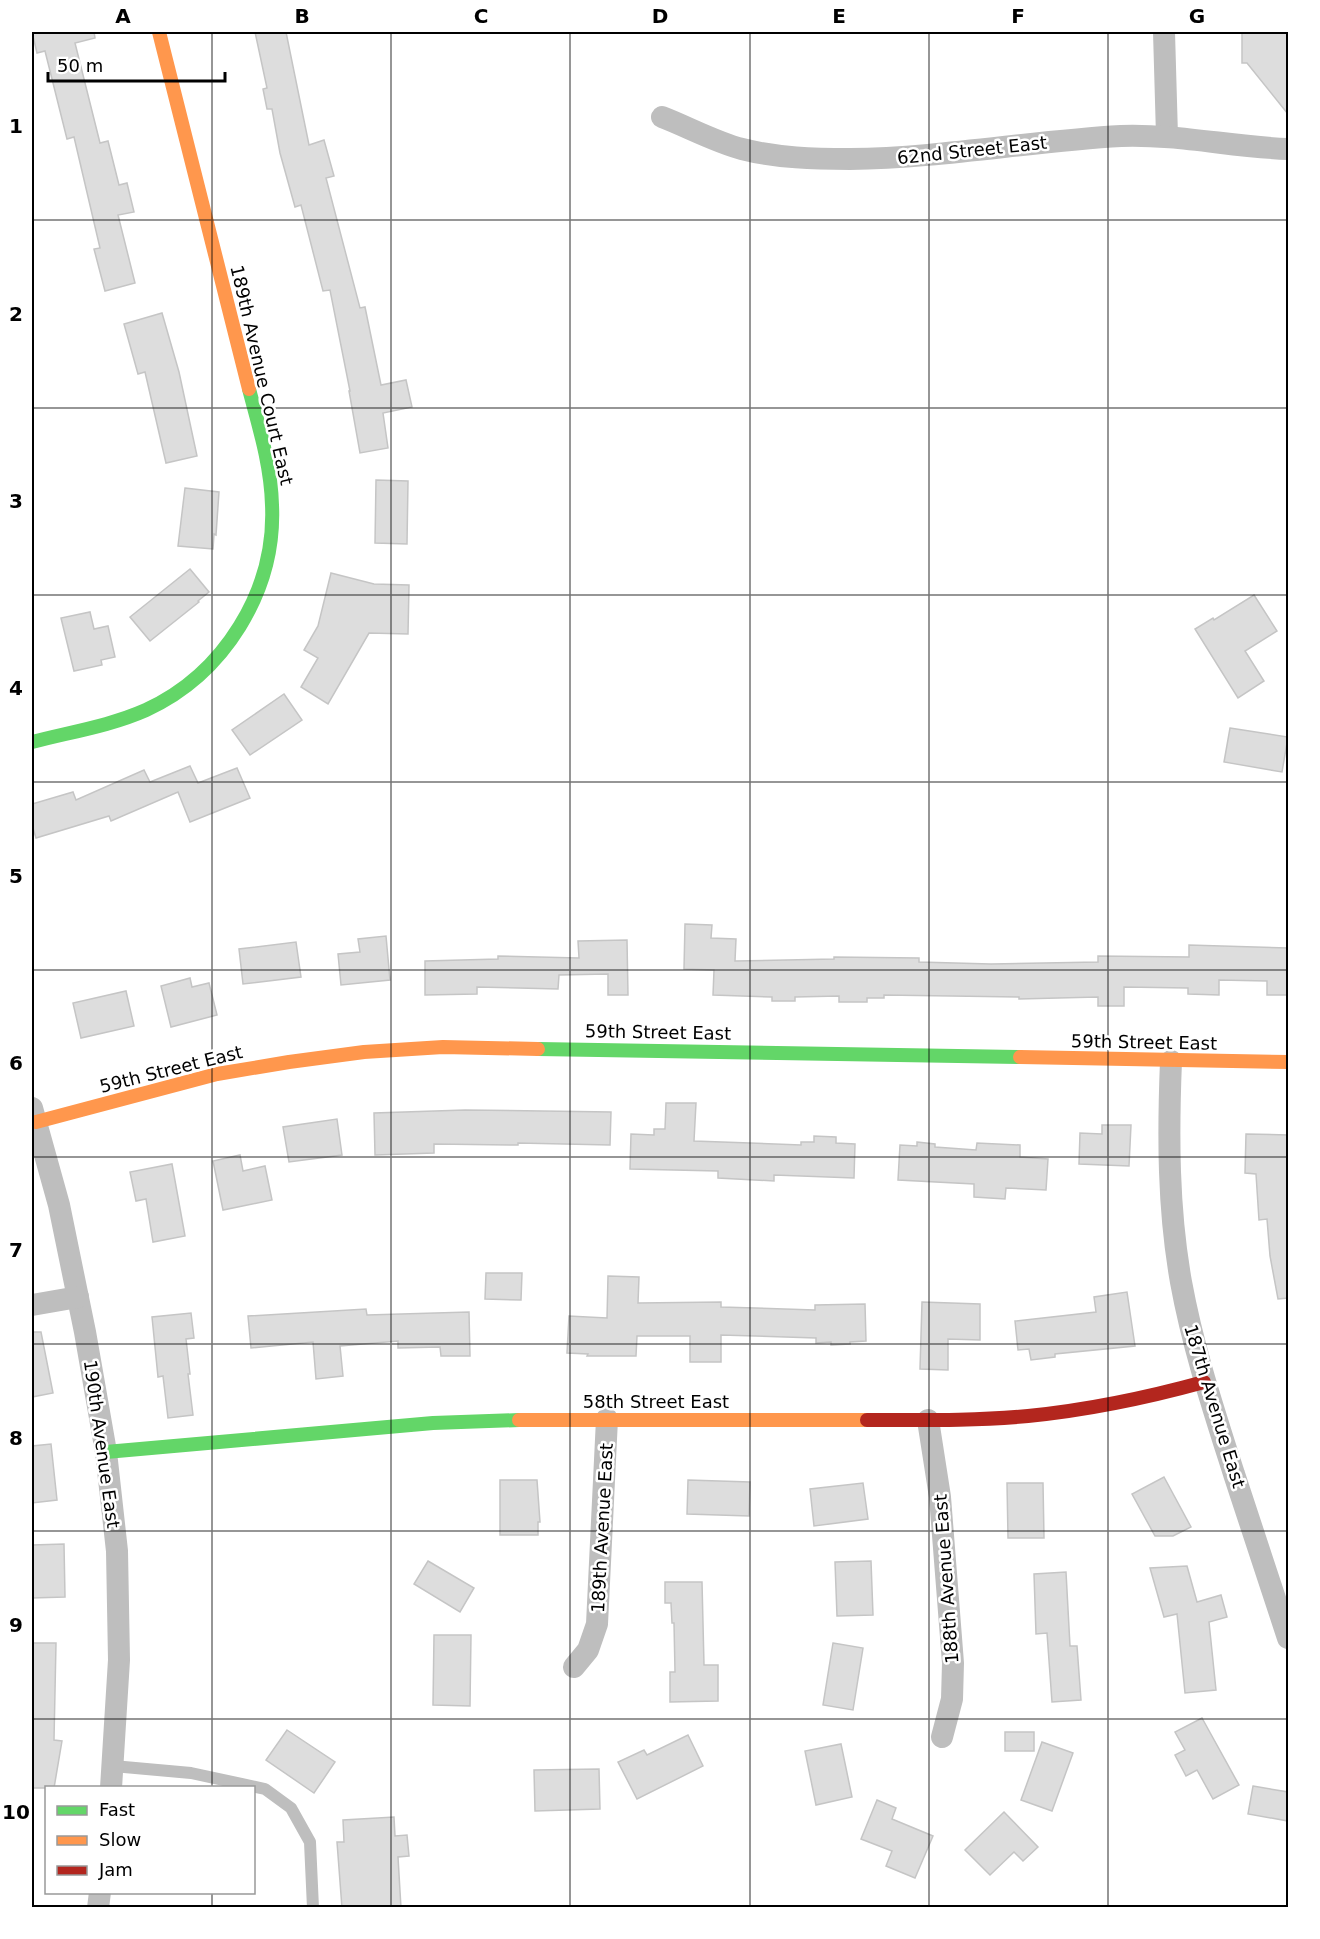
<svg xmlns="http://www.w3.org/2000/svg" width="1320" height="1939" viewBox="0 0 1320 1939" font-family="'DejaVu Sans',sans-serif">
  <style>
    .building { fill: #ddd; stroke: #c5c5c5; stroke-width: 1.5 }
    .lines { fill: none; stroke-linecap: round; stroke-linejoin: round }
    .lane { stroke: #bebebe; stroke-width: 12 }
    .street { stroke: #bebebe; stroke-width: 22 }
    .fast { stroke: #63d668; stroke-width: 14 }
    .slow { stroke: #ff974d; stroke-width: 14 }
    .jam { stroke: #b3261e; stroke-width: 14 }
    .grid { fill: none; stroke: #000; stroke-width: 1.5; stroke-opacity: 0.55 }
    .labels { text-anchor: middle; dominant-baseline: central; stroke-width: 5; stroke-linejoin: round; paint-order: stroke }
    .street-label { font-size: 18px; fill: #000; stroke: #fff }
    .neatline { fill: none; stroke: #000; stroke-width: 2 }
    .grid-label { font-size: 20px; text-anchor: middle; font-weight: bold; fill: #000 }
  </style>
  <rect width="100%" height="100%" fill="#fff"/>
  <g class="building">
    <polygon points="32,32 94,32 95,38 75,43 100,143 108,141 119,185 127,183 134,212 118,215 135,283 105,291 94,249 100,248 74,137 67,139 45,51 37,53"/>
    <polygon points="255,32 286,32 309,145 324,140 334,176 326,178 360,308 365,307 381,385 406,380 412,407 383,413 388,448 360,453 349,391 350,391 330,290 323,291 301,205 295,207 280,153 272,109 267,109 263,89 267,88"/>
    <polygon points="1242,32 1288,32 1288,114 1247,63 1242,63"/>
    <polygon points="162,313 179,372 197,456 166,463 145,372 138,374 124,324"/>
    <polygon points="376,480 408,481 407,544 375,543"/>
    <polygon points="185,488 219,492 216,535 214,534 213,549 178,546"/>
    <polygon points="190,569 209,592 198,601 199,602 150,641 130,617"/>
    <polygon points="331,573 374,584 409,585 408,634 369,633 328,704 301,687 318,658 304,650 318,626"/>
    <polygon points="1254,595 1277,631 1245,651 1264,681 1238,698 1195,629 1213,618 1214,620"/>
    <polygon points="90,612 94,629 108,626 115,657 101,660 102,665 74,671 61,618"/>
    <polygon points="284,694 302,720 250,755 232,730"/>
    <polygon points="1230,728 1288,737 1282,772 1224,762"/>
    <polygon points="190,766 198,783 237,768 250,798 190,822 178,792 111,821 109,816 36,838 32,825 32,804 73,792 76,800 144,770 150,782"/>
    <polygon points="685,924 712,925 711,938 736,939 735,961 834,959 834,957 919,958 919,962 991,964 1098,962 1098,956 1189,957 1189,945 1288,948 1288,995 1267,995 1267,981 1219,980 1219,995 1188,994 1188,988 1124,987 1124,1006 1098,1006 1098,997 1019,999 1019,997 884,995 884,998 867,998 867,1002 839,1002 839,996 795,997 795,1001 772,1001 772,997 713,995 714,970 684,969"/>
    <polygon points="386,936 390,980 341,985 338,954 360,952 358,939"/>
    <polygon points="627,940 628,995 608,995 608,974 559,975 558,989 477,987 477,994 425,995 425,961 498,959 498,956 579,958 578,941"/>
    <polygon points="296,942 301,977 243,984 239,949"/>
    <polygon points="190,978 192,987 209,983 217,1015 171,1027 161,986"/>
    <polygon points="126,991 134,1026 81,1038 73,1003"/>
    <polygon points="666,1103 696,1103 694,1141 801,1145 801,1142 814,1142 814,1136 836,1137 836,1143 855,1144 854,1178 774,1175 774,1181 718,1178 718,1171 630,1169 631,1134 654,1135 654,1129 665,1129"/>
    <polygon points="465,1110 611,1112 610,1145 518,1143 518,1145 434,1144 434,1153 375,1155 374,1113"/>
    <polygon points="337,1119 342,1155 289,1162 283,1127"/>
    <polygon points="1102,1125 1131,1125 1129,1166 1079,1164 1080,1133 1102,1134"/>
    <polygon points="1246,1134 1288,1135 1288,1298 1278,1299 1270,1256 1267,1219 1259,1220 1256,1174 1245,1173"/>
    <polygon points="917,1142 935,1144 935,1147 976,1150 977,1143 1020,1145 1020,1157 1048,1159 1046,1190 1006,1188 1005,1199 974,1197 974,1184 898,1180 900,1145 917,1146"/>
    <polygon points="240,1155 243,1171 265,1166 272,1200 223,1210 213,1161"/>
    <polygon points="172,1164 185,1236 153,1242 146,1199 136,1201 130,1172"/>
    <polygon points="486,1273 522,1273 521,1300 485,1299"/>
    <polygon points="608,1276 639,1277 638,1303 721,1302 721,1307 815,1310 815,1305 865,1304 866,1341 850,1342 850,1344 831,1345 831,1342 816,1343 816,1338 721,1335 721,1362 690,1362 690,1336 637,1336 636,1356 587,1356 588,1354 567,1353 569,1316 607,1318"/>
    <polygon points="1127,1292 1135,1346 1055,1354 1055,1357 1031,1360 1029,1349 1018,1350 1015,1321 1096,1312 1094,1297"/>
    <polygon points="922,1302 980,1304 980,1340 948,1339 948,1370 920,1369"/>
    <polygon points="366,1309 367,1315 469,1312 470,1356 441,1356 440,1347 398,1348 398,1341 340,1346 343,1376 316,1379 313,1342 251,1348 248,1316"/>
    <polygon points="191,1313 194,1338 186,1339 190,1374 188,1374 193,1415 168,1418 163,1376 158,1377 152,1317"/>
    <polygon points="32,1332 41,1332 53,1393 32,1397"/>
    <polygon points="51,1444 57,1500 32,1503 32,1446"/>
    <polygon points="1164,1477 1191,1527 1173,1536 1155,1536 1132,1494"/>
    <polygon points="500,1480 537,1480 540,1522 538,1522 538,1535 500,1535"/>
    <polygon points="688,1480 750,1482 749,1516 687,1514"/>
    <polygon points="863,1483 868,1519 814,1526 810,1489"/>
    <polygon points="1007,1483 1043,1483 1044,1538 1008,1538"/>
    <polygon points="64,1544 65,1597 32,1598 32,1545"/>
    <polygon points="428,1561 474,1588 460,1612 414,1584"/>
    <polygon points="871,1561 873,1615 837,1616 835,1562"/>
    <polygon points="1187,1566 1197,1602 1221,1595 1227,1617 1209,1622 1216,1690 1185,1693 1177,1614 1164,1617 1150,1568"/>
    <polygon points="1066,1572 1070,1646 1077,1646 1081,1700 1052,1702 1047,1633 1036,1634 1034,1574"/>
    <polygon points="665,1582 702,1582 704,1665 718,1665 718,1701 670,1702 670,1672 675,1672 674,1623 672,1623 671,1603 665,1603"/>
    <polygon points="434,1635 471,1635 470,1706 433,1705"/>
    <polygon points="32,1643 56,1643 54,1740 62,1741 54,1788 32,1788"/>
    <polygon points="833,1643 863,1648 853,1710 823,1705"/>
    <polygon points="1202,1718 1239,1785 1213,1799 1197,1770 1186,1776 1175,1755 1185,1750 1175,1732"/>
    <polygon points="287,1730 335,1762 314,1793 266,1760"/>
    <rect x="1005" y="1732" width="29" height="19"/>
    <polygon points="688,1735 703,1766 637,1799 618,1762 644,1750 647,1755"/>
    <polygon points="1042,1742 1073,1753 1052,1811 1021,1800"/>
    <polygon points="841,1744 852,1797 816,1805 805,1751"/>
    <polygon points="599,1769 600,1809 535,1811 534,1770"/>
    <polygon points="1253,1786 1288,1792 1288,1821 1248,1814"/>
    <polygon points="877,1800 896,1808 892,1819 933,1836 915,1878 886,1866 892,1851 861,1839"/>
    <polygon points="1004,1812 1038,1847 1023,1861 1014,1852 990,1875 965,1850"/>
    <polygon points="394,1817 395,1836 407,1835 409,1856 398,1857 401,1908 342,1908 337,1842 344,1842 343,1820"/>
  </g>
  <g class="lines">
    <polyline class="lane" points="113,1766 191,1773 265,1789 291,1808 310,1842 313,1908"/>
    <g class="street">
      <polyline points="1164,32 1167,136"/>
      <path d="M662 117C688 127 715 142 742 149 777 158 815 159 850 159 941 158 1031 141 1121 136 1178 134 1232 147 1288 149"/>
      <path d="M1171 1061C1168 1135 1168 1209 1181 1282 1193 1348 1214 1411 1234 1474 1252 1529 1270 1584 1288 1638"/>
      <polyline points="32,1108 59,1205 85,1332 106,1452 117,1551 119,1660 111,1788"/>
      <polyline points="32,1305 78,1297"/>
      <polyline points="928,1420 940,1497 953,1663 952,1699 942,1737"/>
      <polyline points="574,1667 588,1650 597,1624 607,1419"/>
      <polyline points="98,1908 100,1892"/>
    </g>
    <g class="fast">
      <path d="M32 742C70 732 110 726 146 710 224 674 276 591 272 505 271 465 259 427 249 389"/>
      <polyline points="538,1049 1020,1057"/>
      <polyline points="106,1452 433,1423 519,1420"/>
    </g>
    <g class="slow">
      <polyline points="159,32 249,389"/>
      <polyline points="1020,1057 1288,1062"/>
      <polyline points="36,1122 217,1074 289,1062 364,1052 443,1047 538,1049"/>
      <polyline points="519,1420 867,1420"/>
    </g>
    <path class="jam" d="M867 1420C921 1420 974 1421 1028 1416 1088 1410 1146 1398 1204 1382"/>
  </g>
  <path class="grid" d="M212 32V1788M391 32V1908M570 32V1908M750 32V1908M929 32V1908M1108 32V1908M32 220H1288M32 408H1288M32 595H1288M32 782H1288M32 970H1288M32 1157H1288M32 1344H1288M32 1531H1288M32 1719H1288M212 1892V1908"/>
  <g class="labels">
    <g class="street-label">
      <text transform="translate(972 150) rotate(-6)">62nd Street East</text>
      <text transform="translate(262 375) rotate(77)">189th Avenue Court East</text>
      <text transform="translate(658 1032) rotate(1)">59th Street East</text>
      <text transform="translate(1144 1042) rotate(1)">59th Street East</text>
      <text transform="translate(171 1069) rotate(-14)">59th Street East</text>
      <text x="656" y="1401">58th Street East</text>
      <text transform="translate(1215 1406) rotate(73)">187th Avenue East</text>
      <text transform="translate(102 1444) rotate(82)">190th Avenue East</text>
      <text transform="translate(602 1528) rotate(-87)">189th Avenue East</text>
      <text transform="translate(946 1579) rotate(-94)">188th Avenue East</text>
    </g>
  </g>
  <rect width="1320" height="1939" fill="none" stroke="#ffffff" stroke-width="66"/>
  <rect x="45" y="1786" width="210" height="108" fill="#ffffff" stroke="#999999" stroke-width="1.5"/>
  <rect x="57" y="1806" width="30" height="9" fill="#63d668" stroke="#999999" stroke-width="1.5"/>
  <text x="99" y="1816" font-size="18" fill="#000000">Fast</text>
  <rect x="57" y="1836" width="30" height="9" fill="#ff974d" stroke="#999999" stroke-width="1.5"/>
  <text x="99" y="1846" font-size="18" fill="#000000">Slow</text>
  <rect x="57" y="1866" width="30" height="9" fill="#b3261e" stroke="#999999" stroke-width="1.5"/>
  <text x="99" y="1876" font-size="18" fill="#000000">Jam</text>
  <path d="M48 72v9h177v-9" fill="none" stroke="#000000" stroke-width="3"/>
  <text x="57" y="72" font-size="18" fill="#000000" stroke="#ffffff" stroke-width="4.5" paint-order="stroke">50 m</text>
  <rect x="33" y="33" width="1254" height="1873" class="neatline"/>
  <g class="grid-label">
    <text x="123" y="23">A</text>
    <text x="302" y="23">B</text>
    <text x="481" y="23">C</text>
    <text x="660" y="23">D</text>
    <text x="839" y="23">E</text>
    <text x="1018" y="23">F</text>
    <text x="1197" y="23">G</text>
    <text x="16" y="133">1</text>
    <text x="16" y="321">2</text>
    <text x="16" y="508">3</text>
    <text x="16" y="695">4</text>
    <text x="16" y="883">5</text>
    <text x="16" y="1070">6</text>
    <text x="16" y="1257">7</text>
    <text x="16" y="1445">8</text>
    <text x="16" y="1632">9</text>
    <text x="16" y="1819">10</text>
  </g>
</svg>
